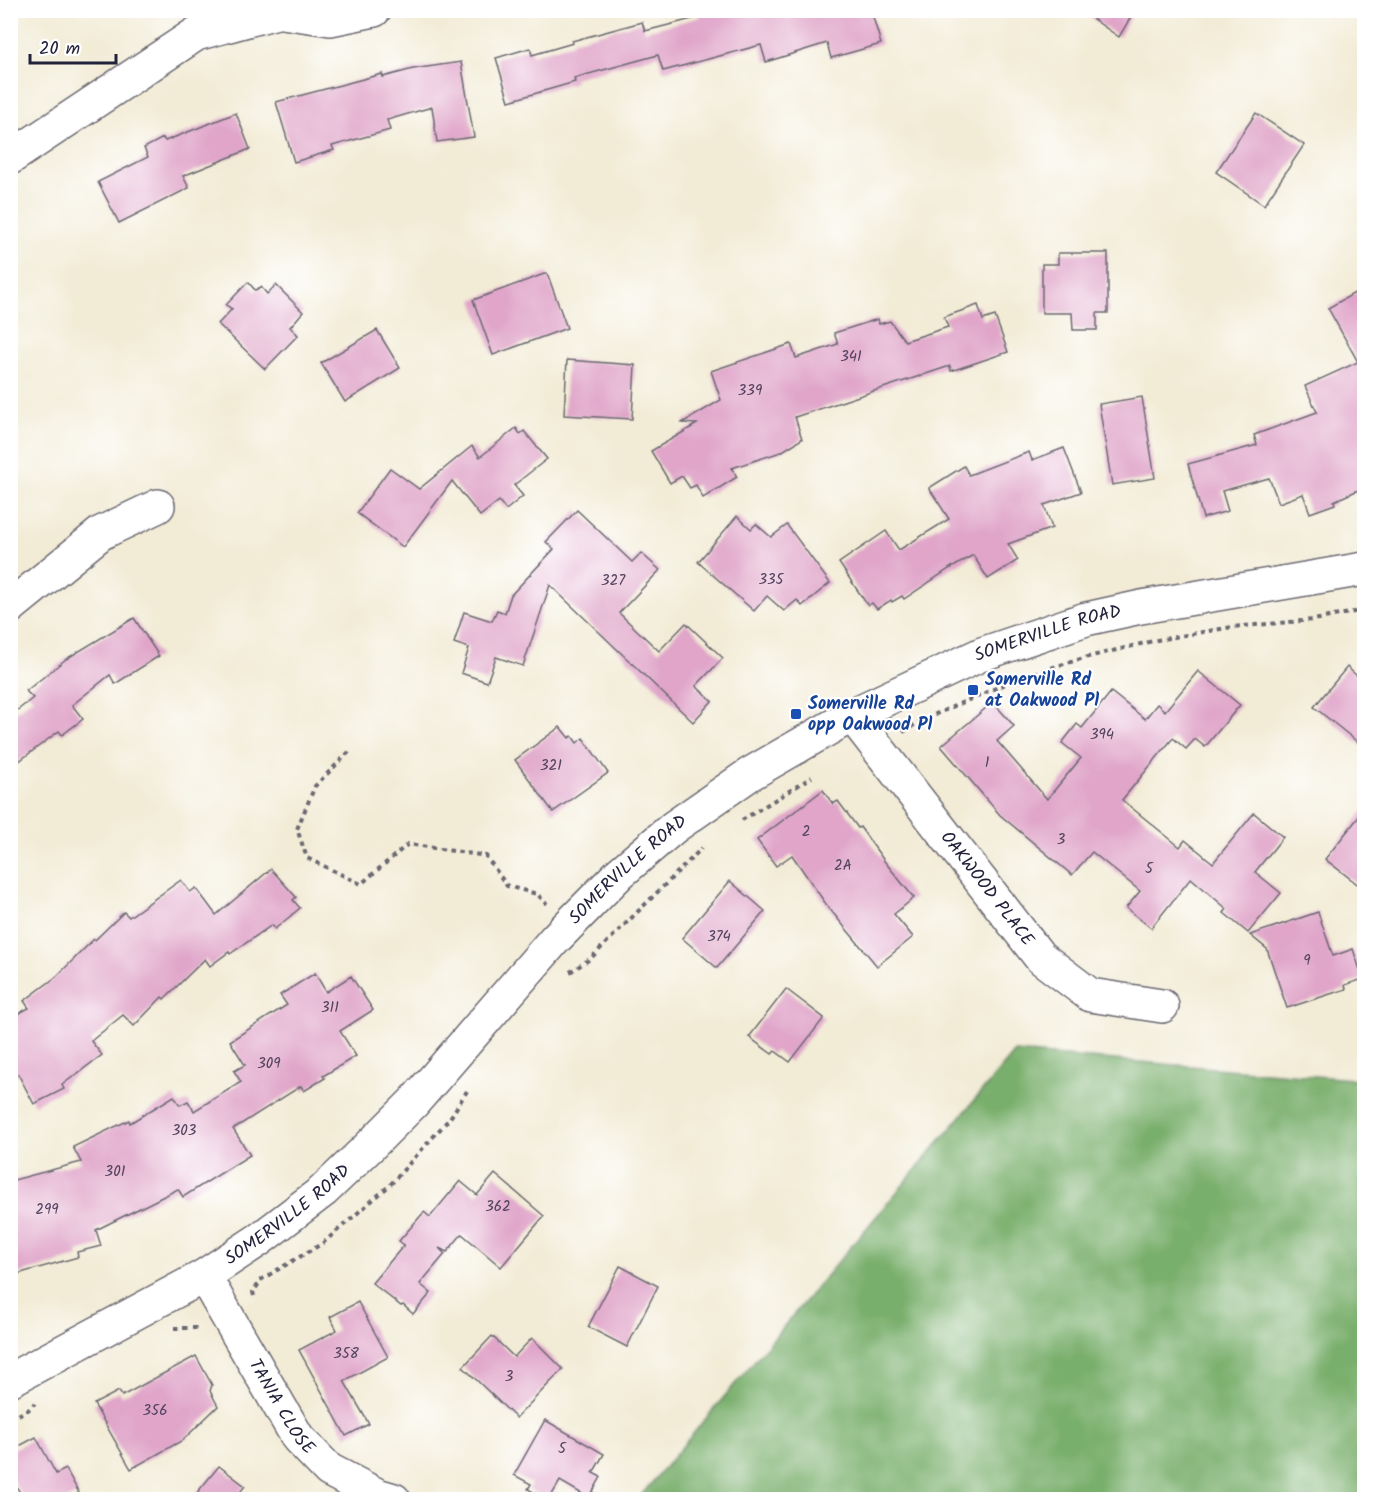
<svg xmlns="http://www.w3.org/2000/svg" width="1375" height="1510" viewBox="0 0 1375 1510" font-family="Kalam,sans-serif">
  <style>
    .forest { fill: #79af6c; stroke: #4e6854; stroke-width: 1.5 }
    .building { fill: #e0a5c9 }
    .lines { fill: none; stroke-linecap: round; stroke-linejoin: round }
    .minor-casing { stroke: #6b6871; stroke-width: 36 }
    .path { stroke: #6b6871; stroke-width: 4; stroke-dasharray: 4.5 4.5; stroke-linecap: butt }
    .minor { stroke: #fff; stroke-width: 33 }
    .transit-dot { fill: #1a4fb4; stroke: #fff; stroke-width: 2 }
    .labels { text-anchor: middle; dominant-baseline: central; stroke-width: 4.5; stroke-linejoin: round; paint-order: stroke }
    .number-label { font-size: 15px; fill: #52435e }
    .street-label { font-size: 18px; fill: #22223b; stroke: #fff }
    .transit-label { font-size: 18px; font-weight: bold; fill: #164399; stroke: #fff; text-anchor: start }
  </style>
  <rect width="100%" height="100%" fill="#fff"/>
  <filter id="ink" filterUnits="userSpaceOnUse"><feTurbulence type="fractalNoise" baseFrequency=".0167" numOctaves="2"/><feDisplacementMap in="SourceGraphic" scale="12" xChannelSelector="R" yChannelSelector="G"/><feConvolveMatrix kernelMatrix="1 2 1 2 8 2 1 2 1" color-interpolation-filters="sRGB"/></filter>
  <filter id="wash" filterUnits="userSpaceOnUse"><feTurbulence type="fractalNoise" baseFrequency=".008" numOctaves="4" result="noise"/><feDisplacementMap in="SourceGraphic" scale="24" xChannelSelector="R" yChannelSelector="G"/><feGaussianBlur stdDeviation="1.35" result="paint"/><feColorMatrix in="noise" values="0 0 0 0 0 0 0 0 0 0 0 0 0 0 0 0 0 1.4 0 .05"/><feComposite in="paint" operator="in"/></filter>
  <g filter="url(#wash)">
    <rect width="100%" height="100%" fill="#f2ebd5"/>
    <polygon class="forest" points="1015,1052 1364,1080 1364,1499 638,1499"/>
    <g id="blocks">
      <g class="building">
        <polygon points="698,10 871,10 881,44 831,58 827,43 766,62 761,45 663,71 658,55 574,78 575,82 509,101 496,58 530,48 532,55 573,43 572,41 642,22 645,31 700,17"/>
        <polygon points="1080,10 1135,10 1119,37"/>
        <polygon points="461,62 474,137 437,142 432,107 387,120 390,130 332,146 334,150 294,162 276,102 382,74 383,77 413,69"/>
        <polygon points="236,113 250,149 183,176 189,188 119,223 98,182 148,157 144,148 163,138 165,141"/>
        <polygon points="1256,113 1304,145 1264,205 1216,172"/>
        <polygon points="1058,253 1108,253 1108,313 1097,313 1097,330 1073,330 1072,313 1042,313 1042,264 1058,264"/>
        <polygon points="547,273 567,328 493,355 473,300"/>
        <polygon points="248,282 255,290 261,287 267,294 276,285 303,312 290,327 298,335 265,369 218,324 232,309 226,305"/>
        <polygon points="1365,287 1365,487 1334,501 1335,504 1310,513 1303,494 1279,503 1269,478 1222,491 1228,511 1203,518 1188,464 1257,445 1254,435 1317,412 1305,386 1358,362 1328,308"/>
        <polygon points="978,305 983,320 995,316 1008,352 951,371 950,366 795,417 802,439 781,452 732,468 737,477 703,498 696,485 690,488 682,476 670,483 651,451 697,424 682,423 721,400 711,371 791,344 796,358 838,344 834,333 878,319 879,324 890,321 905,341 948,327 944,317"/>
        <polygon points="377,330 400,368 345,402 321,363"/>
        <polygon points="567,360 635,365 632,419 564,415"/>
        <polygon points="1142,397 1155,478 1112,485 1099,404"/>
        <polygon points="516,428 520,434 524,431 547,459 514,485 523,496 506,510 499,501 480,516 452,481 403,547 357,513 390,468 419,489 472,446 480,457"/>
        <polygon points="1064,448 1081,492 1044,505 1052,528 1008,544 1018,560 988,579 973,555 952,568 952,567 904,599 902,596 892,602 891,600 877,609 872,603 868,606 839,563 886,531 899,550 949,519 929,488 964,466 969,475 1029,452 1032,460"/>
        <polygon points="577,510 632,562 641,553 660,570 619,613 659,651 686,623 723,658 696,686 712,701 693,722 550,585 523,666 496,657 487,682 461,673 469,648 454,643 464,612 492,621 497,610 505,613 511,595 554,549 546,542"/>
        <polygon points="737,516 751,529 756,524 771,537 787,525 830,583 802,606 797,600 784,611 767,596 754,611 698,562"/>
        <polygon points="134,618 159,656 115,684 110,675 72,705 83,719 62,735 59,731 10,768 10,716 33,698 26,691 66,659"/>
        <polygon points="1347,667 1365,683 1365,748 1314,707"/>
        <polygon points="1198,671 1240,705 1205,747 1195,739 1186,749 1173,738 1122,800 1180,847 1185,840 1213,863 1254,813 1283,837 1255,872 1281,893 1248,933 1224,913 1227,909 1191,878 1151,928 1126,908 1140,891 1092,852 1072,875 1000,815 941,746 993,702 1014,726 997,741 1047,799 1081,758 1062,743 1077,724 1082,728 1111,692 1145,719 1157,704 1165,711"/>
        <polygon points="560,727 569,738 572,736 577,743 583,738 608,773 553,812 515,760"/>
        <polygon points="823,790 833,804 838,801 858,828 860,827 885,862 914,898 894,914 913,937 877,966 828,907 792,855 776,866 757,840"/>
        <polygon points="1365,809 1365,890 1325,859"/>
        <polygon points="271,869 296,897 293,900 300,908 275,929 272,925 230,954 229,952 210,966 205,959 164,999 162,997 134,1026 123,1015 91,1041 102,1055 62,1085 64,1089 34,1104 18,1074 10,1078 10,1018 29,1008 24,1001 56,977 94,939 95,940 124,912 129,917 181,880 190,892 196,888 216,915"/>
        <polygon points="730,881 765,911 717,968 682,938"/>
        <polygon points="1318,912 1333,956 1353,949 1363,979 1345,985 1346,989 1287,1008 1267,949 1250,935"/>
        <polygon points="315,973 326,992 351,976 373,1010 340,1031 356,1056 323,1076 325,1078 304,1091 301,1086 233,1129 250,1155 183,1197 178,1189 96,1230 101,1246 77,1252 78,1257 10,1276 10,1181 81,1162 73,1147 129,1120 130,1123 174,1096 180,1105 188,1101 194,1111 241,1082 234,1071 245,1065 230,1041 287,1005 280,995"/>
        <polygon points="786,989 824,1018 790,1062 775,1051 772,1054 749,1037"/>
        <polygon points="495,1174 544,1216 501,1267 462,1234 447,1252 439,1248 445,1254 420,1284 431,1293 413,1314 403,1305 401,1306 372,1283 404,1245 399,1241 424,1212 430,1217 460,1181 477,1195"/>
        <polygon points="620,1266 658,1286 627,1347 588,1327"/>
        <polygon points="358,1302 388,1357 344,1381 369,1424 346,1436 299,1350 337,1330 330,1317"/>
        <polygon points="492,1336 514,1357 532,1338 563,1369 516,1418 463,1367"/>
        <polygon points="196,1356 212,1385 210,1391 218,1406 183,1440 131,1469 94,1404 119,1391 122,1396"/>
        <polygon points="545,1420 604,1454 593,1473 601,1477 589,1498 560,1481 549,1500 547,1500 528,1489 531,1484 514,1475"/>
        <polygon points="36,1437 56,1474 66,1469 79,1493 66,1500 24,1500 10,1475 10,1451"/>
        <polygon points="219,1466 245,1486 234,1500 191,1500"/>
      </g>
    </g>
  </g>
  <g filter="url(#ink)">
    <use href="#blocks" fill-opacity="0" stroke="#6b6871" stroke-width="1.5"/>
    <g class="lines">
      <g class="minor-casing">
        <g id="minor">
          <polyline points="282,12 330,19 374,10"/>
          <polyline points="10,158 196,34 284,10"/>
          <polyline points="10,607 101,533 158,506"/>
          <path id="s1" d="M852 715 1040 957 1090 995 1162 1006"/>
          <path id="s2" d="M204 1276 298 1438 329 1470 377 1495 394 1500"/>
          <path id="s3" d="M10 1380 204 1276 260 1239 323 1191 369 1147 414 1102 555 939 620 873 674 827 750 774 852 715 982 654 1086 619 1141 607 1364 569"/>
        </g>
      </g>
      <g class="path">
        <polyline points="903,732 922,720 1024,676 1084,658 1157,640 1232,627 1314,620 1364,610"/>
        <polyline points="349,752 315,786 297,829 307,858 361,884 408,844 486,856 507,886 537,894 547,904"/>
        <polyline points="742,820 812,777"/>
        <polyline points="570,972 590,959 702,848"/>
        <polyline points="254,1296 253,1292 262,1279 323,1243 390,1185 450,1118 467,1091"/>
        <polyline points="174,1328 199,1328"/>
        <polyline points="10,1419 28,1410 35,1403"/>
      </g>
      <use href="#minor" class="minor"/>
    </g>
  </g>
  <g class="transit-dot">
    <rect x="967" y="684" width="12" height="12" rx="3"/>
    <rect x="790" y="708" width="12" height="12" rx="3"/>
  </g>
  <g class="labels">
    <g class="number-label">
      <text x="851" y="357">341</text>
      <text x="750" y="391">339</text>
      <text x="771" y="580">335</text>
      <text x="613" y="581">327</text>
      <text x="1102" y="735">394</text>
      <text x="987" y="763">1</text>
      <text x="551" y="766">321</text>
      <text x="806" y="832">2</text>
      <text x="1061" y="840">3</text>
      <text x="843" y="866">2A</text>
      <text x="1149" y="869">5</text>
      <text x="719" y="937">374</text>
      <text x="1307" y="961">9</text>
      <text x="330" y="1008">311</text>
      <text x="269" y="1064">309</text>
      <text x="184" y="1131">303</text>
      <text x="115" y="1172">301</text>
      <text x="498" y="1207">362</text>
      <text x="47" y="1210">299</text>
      <text x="346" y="1354">358</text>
      <text x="509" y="1377">3</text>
      <text x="155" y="1411">356</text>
      <text x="562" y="1449">5</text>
    </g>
    <g class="street-label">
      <text stroke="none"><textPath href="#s3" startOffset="1296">SOMERVILLE ROAD</textPath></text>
      <text stroke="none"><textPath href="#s3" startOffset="810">SOMERVILLE ROAD</textPath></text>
      <text stroke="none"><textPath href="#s1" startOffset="220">OAKWOOD PLACE</textPath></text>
      <text stroke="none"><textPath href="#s3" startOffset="324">SOMERVILLE ROAD</textPath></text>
      <text stroke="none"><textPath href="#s2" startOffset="152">TANIA CLOSE</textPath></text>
    </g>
    <g class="transit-label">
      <text x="985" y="680">Somerville Rd<tspan x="985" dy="21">at Oakwood Pl</tspan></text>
      <text x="808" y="704">Somerville Rd<tspan x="808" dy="21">opp Oakwood Pl</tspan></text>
    </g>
  </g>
  <rect width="1375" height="1510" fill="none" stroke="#fff" stroke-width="36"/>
  <path d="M30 54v9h86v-9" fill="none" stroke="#22223b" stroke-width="3"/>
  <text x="39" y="54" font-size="18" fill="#22223b" stroke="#ffffff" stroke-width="4.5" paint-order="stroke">20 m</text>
</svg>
